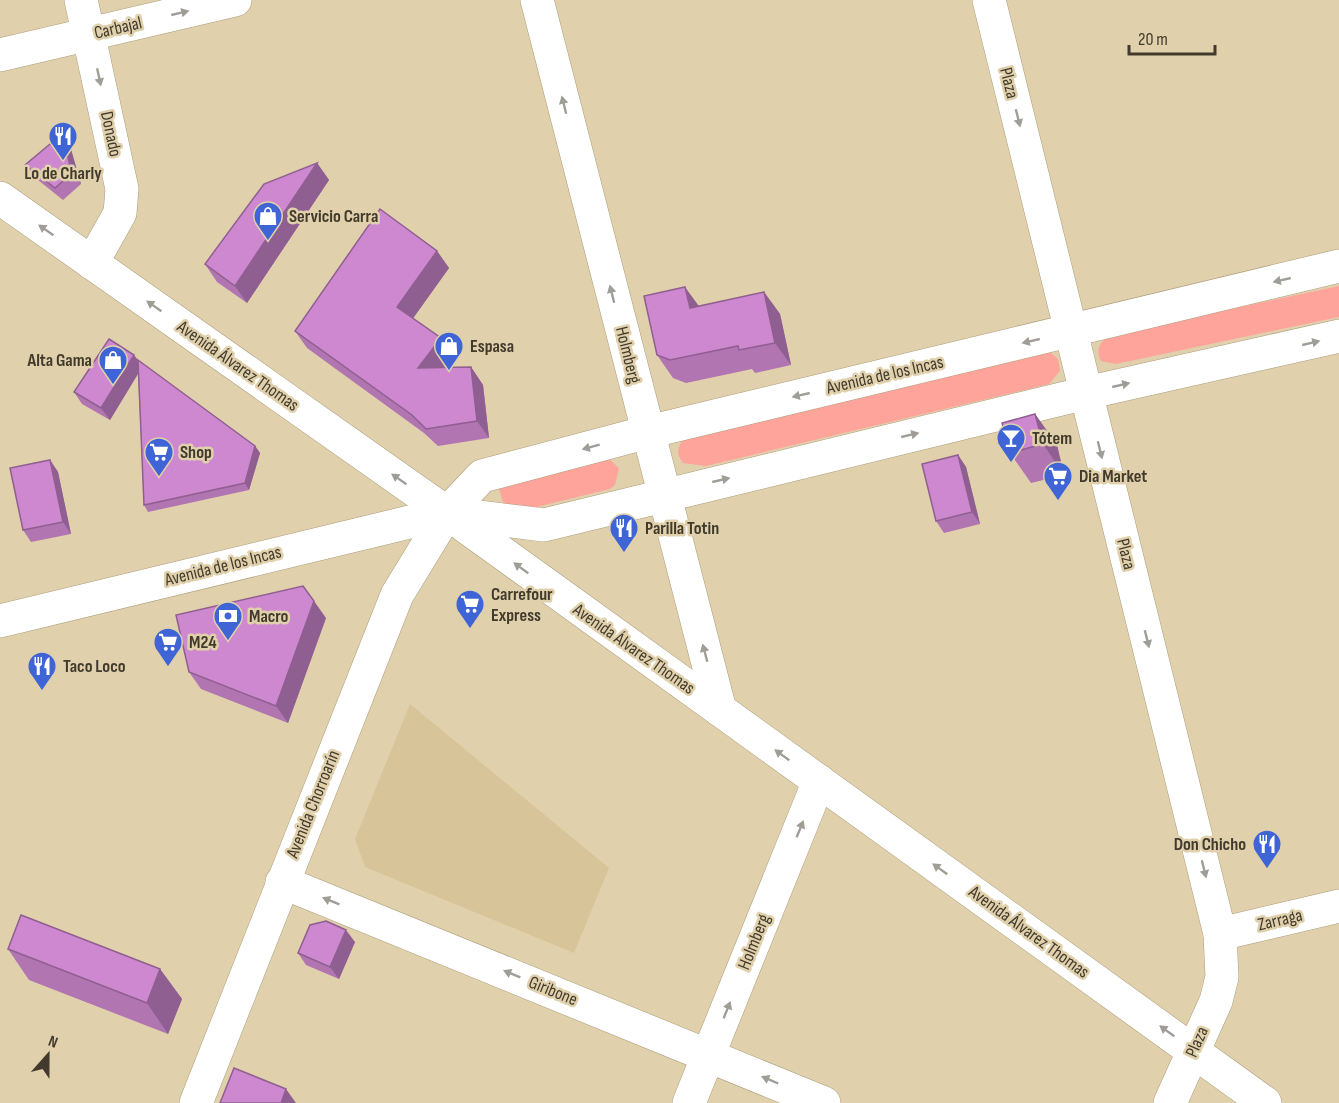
<svg xmlns="http://www.w3.org/2000/svg" width="1339" height="1103" viewBox="0 0 1339 1103" font-family="'Sofia Sans Condensed',sans-serif">
  <style>
    .built { fill: #d7c499 }
    .green { fill: #ffa49a }
    .lines { fill: none; stroke-linecap: round; stroke-linejoin: round }
    .street-casing { stroke: #ac9d7b; stroke-width: 34 }
    .secondary-casing { stroke: #ac9d7b; stroke-width: 34 }
    .street { stroke: #fff; stroke-width: 33 }
    .secondary { stroke: #fff; stroke-width: 33 }
    .wall { fill: #b175b2 }
    .shaded-wall { fill: #905f91 }
    .building { fill: #ce88cf; stroke: #905f91; stroke-width: 1.5 }
    .oneway { fill: #a09d96 }
    .labels { text-anchor: middle; dominant-baseline: central; stroke-width: 5; stroke-linejoin: round; paint-order: stroke }
    .street-label { font-size: 18px; fill: #423b2d; stroke: #e0d0ac }
    .poi-label { font-size: 18px; font-weight: bold; fill: #423b2d; stroke: #e0d0ac; text-anchor: start }
  </style>
  <rect width="100%" height="100%" fill="#e0d0ac"/>
  <polygon class="built" points="410,704 609,868 574,953 365,867 355,839"/>
  <g class="green">
    <path d="M1339 286V317L1116 364 1101 361C1095 349 1100 344 1108 335Z"/>
    <path d="M1050 352 1058 359 1060 371 1049 384 706 466 683 463C676 454 677 449 683 439Z"/>
    <polygon points="608,458 619,468 615,485 610,489 516,512 504,505 499,489 517,477"/>
  </g>
  <g class="lines">
    <g class="street-casing">
      <g id="street">
        <polyline points="81,0 122,189 120,213 92,263"/>
        <polyline points="537,0 720,710"/>
        <polyline points="989,0 1220,934 1222,977 1216,1001 1170,1103"/>
        <polyline points="0,55 235,0"/>
        <polyline points="282,882 824,1103"/>
        <polyline points="1220,934 1339,906"/>
        <polyline points="689,1103 819,781"/>
      </g>
    </g>
    <g class="secondary-casing">
      <g id="secondary">
        <polyline points="0,198 447,513 1265,1103"/>
        <polyline points="0,621 447,513 544,525 1086,393 1339,336"/>
        <polyline points="196,1103 397,595 447,513 482,476 648,432 1339,266"/>
      </g>
    </g>
    <use href="#street" class="street"/>
    <use href="#secondary" class="secondary"/>
  </g>
  <g class="wall">
    <polygon points="70,146 81,184 63,200 33,176 25,165"/>
    <polygon points="317,163 329,180 247,303 217,282 205,264"/>
    <polygon points="437,251 449,268 413,318 453,355 443,368 471,367 483,385 489,438 438,446 424,433 307,348 295,331"/>
    <polygon points="764,292 780,314 791,365 755,373 752,369 686,383 673,378 657,355 699,306"/>
    <polygon points="134,355 138,360 255,446 260,453 249,490 148,512 144,505 138,374 110,420 82,404 74,392"/>
    <polygon points="1035,414 1057,445 1064,475 1031,483 1010,453"/>
    <polygon points="958,455 966,467 980,524 944,533 936,521"/>
    <polygon points="50,460 58,472 71,534 31,542 23,530"/>
    <polygon points="326,618 288,723 201,689 189,672"/>
    <polygon points="355,942 339,979 306,965 298,953"/>
    <polygon points="8,949 160,969 182,999 168,1034 29,980"/>
  </g>
  <g class="shaded-wall">
    <polygon points="62,134 70,146 81,184 72,173"/>
    <polygon points="317,163 329,180 247,303 235,286"/>
    <polygon points="437,251 449,268 409,324 397,307"/>
    <polygon points="685,287 701,309 690,308"/>
    <polygon points="764,292 780,314 791,365 775,343"/>
    <polygon points="441,338 453,355 430,385 418,368"/>
    <polygon points="134,355 142,367 110,420 101,408"/>
    <polygon points="471,367 483,385 489,438 477,421"/>
    <polygon points="1035,414 1057,445 1064,475 1043,444"/>
    <polygon points="255,446 260,453 249,490 245,483"/>
    <polygon points="958,455 966,467 980,524 972,512"/>
    <polygon points="50,460 58,472 71,534 63,522"/>
    <polygon points="314,601 326,618 288,723 276,706"/>
    <polygon points="346,930 355,942 339,979 330,967"/>
    <polygon points="160,969 182,999 168,1034 147,1003"/>
    <polygon points="286,1089 296,1103 281,1103"/>
  </g>
  <g class="building">
    <polygon points="62,134 72,173 55,188 25,165"/>
    <polygon points="317,163 235,286 205,264 264,184"/>
    <polygon points="380,209 437,251 397,307 441,338 418,368 471,367 477,421 426,429 412,415 295,331"/>
    <polygon points="685,287 690,308 764,292 775,343 739,350 738,346 670,360 657,355 644,296"/>
    <polygon points="109,339 134,355 101,408 74,392"/>
    <polygon points="138,360 255,446 245,483 144,505"/>
    <polygon points="1035,414 1043,444 1010,453 1002,423"/>
    <polygon points="958,455 972,512 936,521 922,464"/>
    <polygon points="50,460 63,522 23,530 10,468"/>
    <polygon points="303,586 314,601 276,706 189,672 176,615"/>
    <polygon points="21,915 160,969 147,1003 8,949"/>
    <polygon points="326,921 346,930 330,967 298,953 310,925"/>
    <polygon points="234,1068 286,1089 281,1103 220,1103"/>
  </g>
  <defs><path id="oneway-solid" d="M-6-.8H1V-3.2L6.5 0L1 3.2V.8H-6Z" transform="scale(1.5)"/></defs>
  <g class="oneway">
    <use href="#oneway-solid" transform="translate(180 13) rotate(-13)"/>
    <use href="#oneway-solid" transform="translate(99 77) rotate(78)"/>
    <use href="#oneway-solid" transform="translate(564 105) rotate(-104)"/>
    <use href="#oneway-solid" transform="translate(1018 118) rotate(76)"/>
    <use href="#oneway-solid" transform="translate(46 230) rotate(-145)"/>
    <use href="#oneway-solid" transform="translate(1282 280) rotate(167)"/>
    <use href="#oneway-solid" transform="translate(612 294) rotate(-104)"/>
    <use href="#oneway-solid" transform="translate(154 306) rotate(-145)"/>
    <use href="#oneway-solid" transform="translate(1031 341) rotate(167)"/>
    <use href="#oneway-solid" transform="translate(1311 343) rotate(-13)"/>
    <use href="#oneway-solid" transform="translate(1121 385) rotate(-13)"/>
    <use href="#oneway-solid" transform="translate(801 395) rotate(167)"/>
    <use href="#oneway-solid" transform="translate(910 435) rotate(-13)"/>
    <use href="#oneway-solid" transform="translate(591 447) rotate(165)"/>
    <use href="#oneway-solid" transform="translate(1100 450) rotate(76)"/>
    <use href="#oneway-solid" transform="translate(399 479) rotate(-145)"/>
    <use href="#oneway-solid" transform="translate(721 480) rotate(-13)"/>
    <use href="#oneway-solid" transform="translate(521 568) rotate(-144)"/>
    <use href="#oneway-solid" transform="translate(1147 639) rotate(76)"/>
    <use href="#oneway-solid" transform="translate(705 653) rotate(-105)"/>
    <use href="#oneway-solid" transform="translate(782 755) rotate(-144)"/>
    <use href="#oneway-solid" transform="translate(800 829) rotate(-68)"/>
    <use href="#oneway-solid" transform="translate(940 869) rotate(-144)"/>
    <use href="#oneway-solid" transform="translate(1204 869) rotate(76)"/>
    <use href="#oneway-solid" transform="translate(331 901) rotate(-158)"/>
    <use href="#oneway-solid" transform="translate(512 974) rotate(-158)"/>
    <use href="#oneway-solid" transform="translate(727 1010) rotate(-68)"/>
    <use href="#oneway-solid" transform="translate(1167 1031) rotate(-144)"/>
    <use href="#oneway-solid" transform="translate(770 1080) rotate(-157)"/>
  </g>
  <defs>
    <g id="restaurant-pin" transform="scale(1.5)"><path d="M0 17L-7.5 6A9.5 9.5 0 1 1 7.5 6Z" fill="#3e64d5" stroke="#e0d0ac"/><path d="M-5-6h1v4h1v-4h1v4h1v-4h1v5L-1.5 .5V6h-2V.5L-5-1ZM5-6V6H3V1.5H1.5Q1.5-4 5-6Z" fill="#fff"/></g>
    <g id="shop-pin" transform="scale(1.5)"><path d="M0 17L-7.5 6A9.5 9.5 0 1 1 7.5 6Z" fill="#3e64d5" stroke="#e0d0ac"/><path d="M-5-2.5h2.3a2.7 3.5 0 0 1 5.4 0H5L5.5 6h-11ZM-1.5-2.5h3a1.5 2.3 0 0 0-3 0Z" fill="#fff"/></g>
    <g id="bar-pin" transform="scale(1.5)"><path d="M0 17L-7.5 6A9.5 9.5 0 1 1 7.5 6Z" fill="#3e64d5" stroke="#e0d0ac"/><path d="M-6-5H6L.8 .8V4.5H3.5V6h-7V4.5H-.8V.8Z" fill="#fff"/></g>
    <g id="supermarket-pin" transform="scale(1.5)"><path d="M0 17L-7.5 6A9.5 9.5 0 1 1 7.5 6Z" fill="#3e64d5" stroke="#e0d0ac"/><path d="M-6-5.5h2.5l.6 2H6L4.5 2H-2.5L-4.4-4H-6ZM-1.5 3.2a1.3 1.3 0 1 0 .1 0ZM3 3.2a1.3 1.3 0 1 0 .1 0Z" fill="#fff"/></g>
    <g id="bank-pin" transform="scale(1.5)"><path d="M0 17L-7.5 6A9.5 9.5 0 1 1 7.5 6Z" fill="#3e64d5" stroke="#e0d0ac"/><path d="M-6-4H6V4H-6ZM0-2.3a2.3 2.3 0 1 0 0 4.6a2.3 2.3 0 1 0 0-4.6Z" fill="#fff"/></g>
  </defs>
  <g fill-rule="evenodd">
    <use href="#restaurant-pin" x="63" y="136"/>
    <use href="#shop-pin" x="268" y="216"/>
    <use href="#shop-pin" x="449" y="346"/>
    <use href="#shop-pin" x="113" y="360"/>
    <use href="#bar-pin" x="1011" y="438"/>
    <use href="#supermarket-pin" x="159" y="452"/>
    <use href="#supermarket-pin" x="1058" y="476"/>
    <use href="#restaurant-pin" x="624" y="528"/>
    <use href="#supermarket-pin" x="470" y="604"/>
    <use href="#bank-pin" x="228" y="616"/>
    <use href="#supermarket-pin" x="168" y="642"/>
    <use href="#restaurant-pin" x="42" y="666"/>
    <use href="#restaurant-pin" x="1267" y="844"/>
  </g>
  <g class="labels">
    <g class="street-label">
      <text transform="translate(118 28) rotate(-13)">Carbajal</text>
      <text transform="translate(1009 83) rotate(76)">Plaza</text>
      <text transform="translate(111 134) rotate(78)">Donado</text>
      <text transform="translate(628 355) rotate(76)">Holmberg</text>
      <text transform="translate(238 366) rotate(35)">Avenida Álvarez Thomas</text>
      <text transform="translate(885 375) rotate(-13)">Avenida de los Incas</text>
      <text transform="translate(1126 554) rotate(76)">Plaza</text>
      <text transform="translate(223 566) rotate(-14)">Avenida de los Incas</text>
      <text transform="translate(634 649) rotate(35)">Avenida Álvarez Thomas</text>
      <text transform="translate(313 804) rotate(-68)">Avenida Chorroarín</text>
      <text transform="translate(1280 920) rotate(-13)">Zarraga</text>
      <text transform="translate(1029 932) rotate(36)">Avenida Álvarez Thomas</text>
      <text transform="translate(754 942) rotate(-68)">Holmberg</text>
      <text transform="translate(553 991) rotate(22)">Giribone</text>
      <text transform="translate(1197 1042) rotate(-66)">Plaza</text>
    </g>
    <g class="poi-label">
      <text x="63" y="173" text-anchor="middle">Lo de Charly</text>
      <text x="289" y="216">Servicio Carra</text>
      <text x="470" y="346">Espasa</text>
      <text x="92" y="360" text-anchor="end">Alta Gama</text>
      <text x="1032" y="438">Tótem</text>
      <text x="180" y="452">Shop</text>
      <text x="1079" y="476">Dia Market</text>
      <text x="645" y="528">Parilla Totin</text>
      <text x="491" y="594">Carrefour<tspan x="491" dy="21">Express</tspan></text>
      <text x="249" y="616">Macro</text>
      <text x="189" y="642">M24</text>
      <text x="63" y="666">Taco Loco</text>
      <text x="1246" y="844" text-anchor="end">Don Chicho</text>
    </g>
  </g>
  <g transform="translate(48 1055) rotate(21)" stroke="#e0d0ac" stroke-width="4.5" paint-order="stroke">
  <path d="M0-4.5L10 22L0 15L-10 22Z" fill="#423b2d"/>
  <text y="-9" font-size="16" font-weight="bold" text-anchor="middle" fill="#423b2d">N</text>
  </g>
  <path d="M1129 45v9h86v-9" fill="none" stroke="#423b2d" stroke-width="3"/>
  <text x="1138" y="45" font-size="18" fill="#423b2d" stroke="#e0d0ac" stroke-width="4.5" paint-order="stroke">20 m</text>
</svg>
